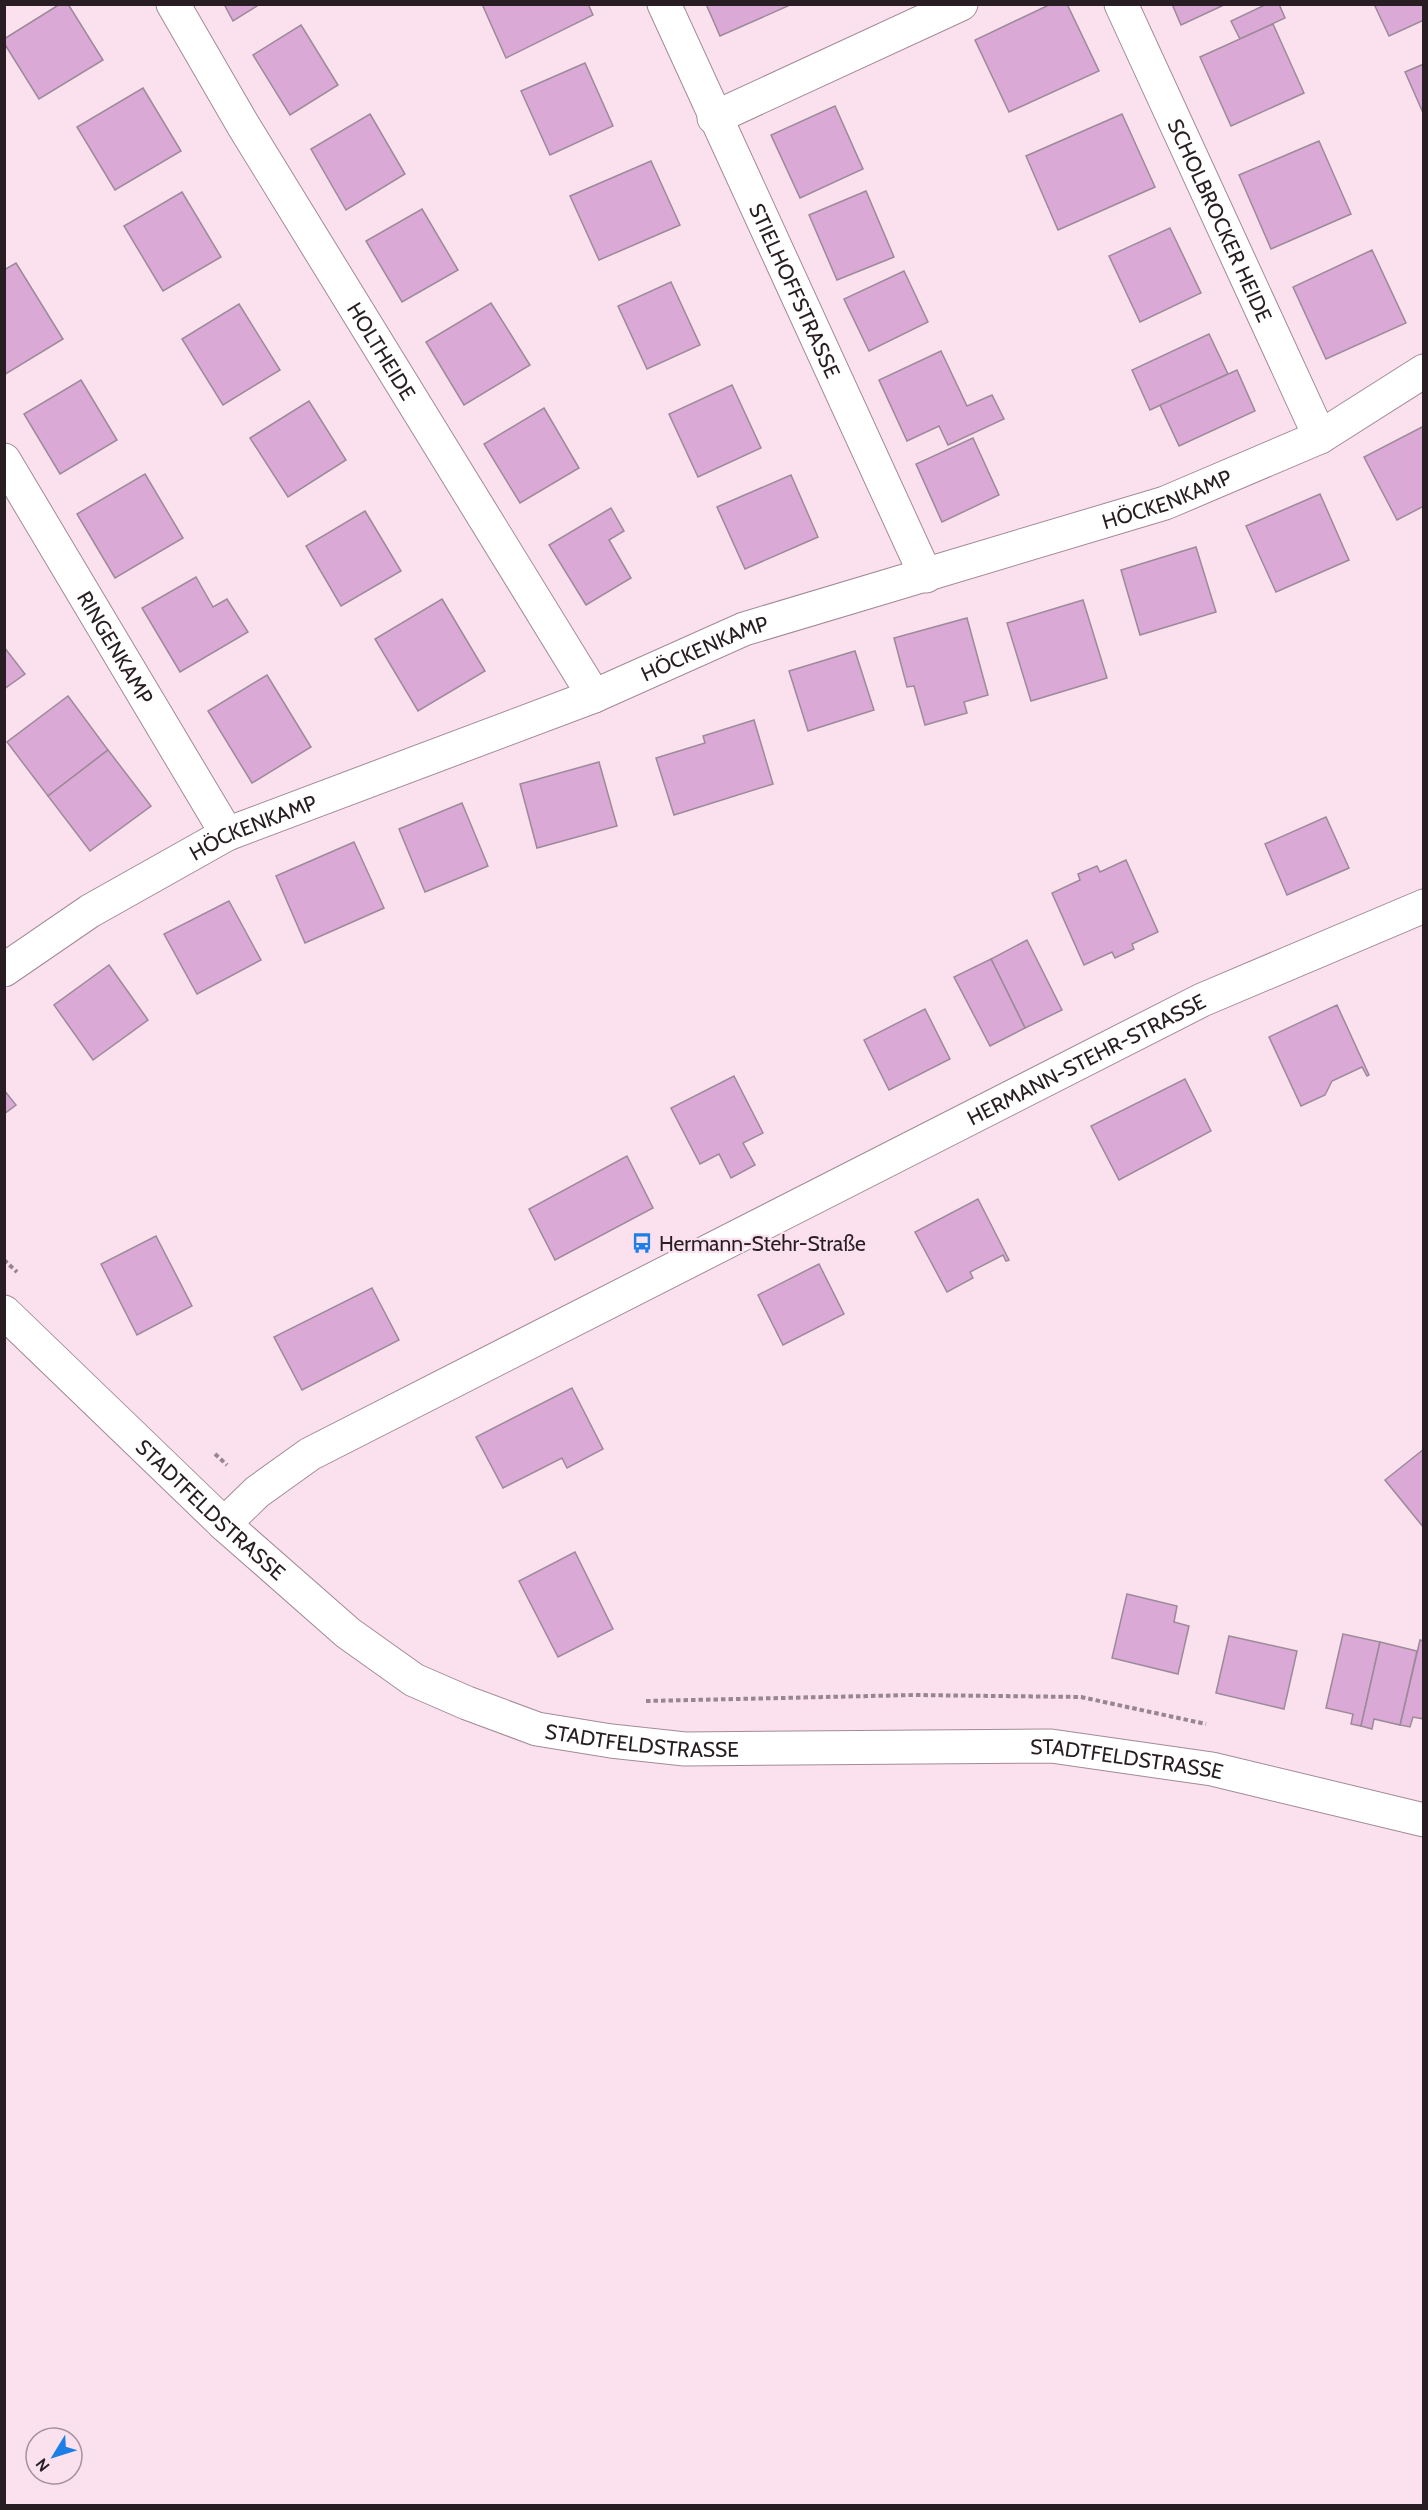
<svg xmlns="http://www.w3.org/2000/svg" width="1428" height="2510" viewBox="0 0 1428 2510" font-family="Cabin,sans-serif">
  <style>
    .building { fill: #daa9d5; stroke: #9c8a9a; stroke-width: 1.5 }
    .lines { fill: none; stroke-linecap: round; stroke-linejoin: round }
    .minor-casing { stroke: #a28b96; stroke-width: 35 }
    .path { stroke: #98868f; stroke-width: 4; stroke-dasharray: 4.5 3; stroke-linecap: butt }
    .minor { stroke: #fff; stroke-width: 33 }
    .labels { text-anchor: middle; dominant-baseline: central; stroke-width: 4.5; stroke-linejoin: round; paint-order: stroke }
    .street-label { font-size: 21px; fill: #271d22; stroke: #fae1ed }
    .poi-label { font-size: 21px; fill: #271d22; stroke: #fae1ed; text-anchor: start }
  </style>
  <rect width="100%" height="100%" fill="#fae1ed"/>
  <g class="building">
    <polygon points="60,4 68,4 103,60 39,99 4,43 4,39"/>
    <polygon points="224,4 260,4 233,21"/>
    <polygon points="482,4 588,4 593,15 506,58"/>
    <polygon points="706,4 787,4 788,6 720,36"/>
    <polygon points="1051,4 1067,4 1099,71 1009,112 975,40"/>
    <polygon points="1172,4 1226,4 1181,25"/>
    <polygon points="1267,4 1279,4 1285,18 1240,39 1231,21"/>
    <polygon points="1374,4 1424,4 1424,20 1389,36"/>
    <polygon points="1273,24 1304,93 1231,126 1200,57"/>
    <polygon points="301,25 338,85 290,115 253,55"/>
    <polygon points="585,63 613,126 550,155 521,91"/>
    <polygon points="1424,64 1424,115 1405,72"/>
    <polygon points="143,88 181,151 115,190 77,127"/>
    <polygon points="835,106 863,169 800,198 771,135"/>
    <polygon points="370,114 405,174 346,210 311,149"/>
    <polygon points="1122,114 1155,187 1058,230 1026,156"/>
    <polygon points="1319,141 1351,214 1271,249 1239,175"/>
    <polygon points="651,161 680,225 599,260 570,196"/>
    <polygon points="866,191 894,257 837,280 809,215"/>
    <polygon points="182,192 221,257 163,291 124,226"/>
    <polygon points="422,209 458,270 402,302 366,241"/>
    <polygon points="1170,228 1201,293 1140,322 1109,256"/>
    <polygon points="1372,250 1406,323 1326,359 1293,287"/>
    <polygon points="16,263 63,339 4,375 4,270"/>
    <polygon points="904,271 928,322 869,351 844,299"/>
    <polygon points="671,282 700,345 647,369 618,306"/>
    <polygon points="491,303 530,365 464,405 426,342"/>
    <polygon points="239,304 280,370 223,405 182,339"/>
    <polygon points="1209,334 1228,374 1150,410 1132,370"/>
    <polygon points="941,351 967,406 992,395 1004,419 948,445 939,426 907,441 879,380"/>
    <polygon points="1237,370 1255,411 1179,446 1160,405"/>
    <polygon points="81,380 117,440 60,474 24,414"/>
    <polygon points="732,385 761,448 698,477 669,414"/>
    <polygon points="309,401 346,460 288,497 250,438"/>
    <polygon points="544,408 579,468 520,503 484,444"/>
    <polygon points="1424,426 1424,506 1397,520 1364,457"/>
    <polygon points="973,438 999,495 942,522 916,464"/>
    <polygon points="145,474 183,538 115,578 77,514"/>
    <polygon points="791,475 818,537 745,569 717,507"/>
    <polygon points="1320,494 1349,560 1276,592 1246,526"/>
    <polygon points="611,508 624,531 609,540 631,578 586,605 549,545"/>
    <polygon points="365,511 401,571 341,606 306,546"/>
    <polygon points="1196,547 1216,612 1140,635 1121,570"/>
    <polygon points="196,577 213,607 227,599 248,632 180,672 142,608"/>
    <polygon points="442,599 485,671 418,711 375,639"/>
    <polygon points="1083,600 1107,678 1031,701 1007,623"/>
    <polygon points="967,618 988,695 964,702 967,713 925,725 914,686 907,687 894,638"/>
    <polygon points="4,647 25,674 4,689"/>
    <polygon points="855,651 874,710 808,731 789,671"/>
    <polygon points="267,675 311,747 252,783 208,711"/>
    <polygon points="68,696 108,750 48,796 7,742"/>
    <polygon points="754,720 773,784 674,815 656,758 705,743 703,736"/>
    <polygon points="108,750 151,806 90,851 48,796"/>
    <polygon points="599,762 617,826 537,848 520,784"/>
    <polygon points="462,803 488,866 425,892 399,829"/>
    <polygon points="1326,817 1349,868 1287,895 1265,844"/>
    <polygon points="354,842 384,908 305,943 276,876"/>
    <polygon points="1126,860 1158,932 1132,944 1134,949 1115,958 1112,952 1084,965 1052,893 1080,880 1078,874 1097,866 1100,872"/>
    <polygon points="229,901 261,960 197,994 164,934"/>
    <polygon points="1027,940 1062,1010 1025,1028 991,959"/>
    <polygon points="991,959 1025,1028 990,1046 954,977"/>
    <polygon points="109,965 148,1020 93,1060 54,1005"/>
    <polygon points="1337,1005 1369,1075 1367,1076 1362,1067 1332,1081 1325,1095 1301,1106 1269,1037"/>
    <polygon points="925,1009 950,1059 889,1090 864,1040"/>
    <polygon points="734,1076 763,1133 743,1143 755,1165 731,1178 719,1154 700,1164 671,1108"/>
    <polygon points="1185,1079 1211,1131 1119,1180 1091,1126"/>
    <polygon points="4,1090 16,1105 4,1114"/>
    <polygon points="627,1156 653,1208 555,1260 529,1209"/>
    <polygon points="978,1199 1009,1260 1006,1261 1003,1255 970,1272 973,1278 947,1292 915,1232"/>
    <polygon points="156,1236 192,1306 137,1335 101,1264"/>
    <polygon points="819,1264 844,1314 783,1345 758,1295"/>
    <polygon points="372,1288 399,1340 302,1390 274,1337"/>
    <polygon points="572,1388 603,1449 567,1468 562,1458 503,1488 476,1437"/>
    <polygon points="1424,1449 1424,1528 1385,1480"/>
    <polygon points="575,1552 613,1629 558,1657 519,1581"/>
    <polygon points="1127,1594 1177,1606 1174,1622 1189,1626 1178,1674 1112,1658"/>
    <polygon points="1343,1634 1380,1642 1361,1726 1351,1724 1353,1714 1326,1708"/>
    <polygon points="1229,1636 1297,1651 1284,1709 1216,1693"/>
    <polygon points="1420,1640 1424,1641 1424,1719 1413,1717 1410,1727 1400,1725"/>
    <polygon points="1380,1642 1417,1651 1400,1725 1374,1719 1372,1729 1361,1726"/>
  </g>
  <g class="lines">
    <g class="minor-casing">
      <g id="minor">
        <path id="s1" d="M173 4 243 125 594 696"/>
        <path id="s2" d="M664 4 926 576"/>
        <path id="s3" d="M1121 4 1320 437"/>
        <polyline points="714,118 961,4"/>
        <path id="s4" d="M4 460 227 834"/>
        <path id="s5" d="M4 970 90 911 227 834 594 696 744 629 1165 503 1320 437 1424 371"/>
        <path id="s6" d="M4 1312 224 1524 348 1633 414 1680 467 1703 537 1729 611 1741 685 1749 1051 1746 1212 1769 1424 1820"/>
        <path id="s7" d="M224 1524 257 1492 310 1454 1202 1000 1424 906"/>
      </g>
    </g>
    <g class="path">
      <polyline points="4,1260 17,1272"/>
      <polyline points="215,1454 227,1465"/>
      <polyline points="646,1701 914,1695 1081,1697 1206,1724"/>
    </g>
    <use href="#minor" class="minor"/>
  </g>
  <defs>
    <g id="bus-bare" transform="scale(1.62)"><path d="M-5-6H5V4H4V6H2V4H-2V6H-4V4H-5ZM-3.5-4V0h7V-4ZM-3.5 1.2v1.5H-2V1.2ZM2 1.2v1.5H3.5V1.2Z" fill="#1e7ee7" stroke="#fae1ed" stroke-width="2.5" paint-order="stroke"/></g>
  </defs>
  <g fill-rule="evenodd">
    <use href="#bus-bare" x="642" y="1243"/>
  </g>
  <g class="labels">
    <g class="street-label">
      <text stroke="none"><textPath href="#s3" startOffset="238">SCHOLBROCKER HEIDE</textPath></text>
      <text stroke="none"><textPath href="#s2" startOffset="315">STIELHOFFSTRASSE</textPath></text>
      <text stroke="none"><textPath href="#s1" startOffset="405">HOLTHEIDE</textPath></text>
      <text stroke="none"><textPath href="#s5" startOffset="1260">HÖCKENKAMP</textPath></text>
      <text stroke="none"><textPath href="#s4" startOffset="218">RINGENKAMP</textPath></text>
      <text stroke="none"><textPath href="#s5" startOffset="774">HÖCKENKAMP</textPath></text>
      <text stroke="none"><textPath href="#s5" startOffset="288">HÖCKENKAMP</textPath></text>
      <text stroke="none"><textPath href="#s7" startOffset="982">HERMANN-STEHR-STRASSE</textPath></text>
      <text stroke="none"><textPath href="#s6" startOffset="286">STADTFELDSTRASSE</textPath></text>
      <text stroke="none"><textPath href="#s6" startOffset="790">STADTFELDSTRASSE</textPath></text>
      <text stroke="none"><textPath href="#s6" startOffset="1276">STADTFELDSTRASSE</textPath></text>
    </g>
    <g class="poi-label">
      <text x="659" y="1243">Hermann-Stehr-Straße</text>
    </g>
  </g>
  <rect width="1428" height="2510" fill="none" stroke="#271d22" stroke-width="12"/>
  <g transform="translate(54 2456) rotate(232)"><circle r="28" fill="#fae1ed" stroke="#a6939c" stroke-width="1.5"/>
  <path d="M0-4.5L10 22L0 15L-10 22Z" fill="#1e7ee7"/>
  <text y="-9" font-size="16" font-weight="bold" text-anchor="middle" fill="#271d22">N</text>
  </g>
</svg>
